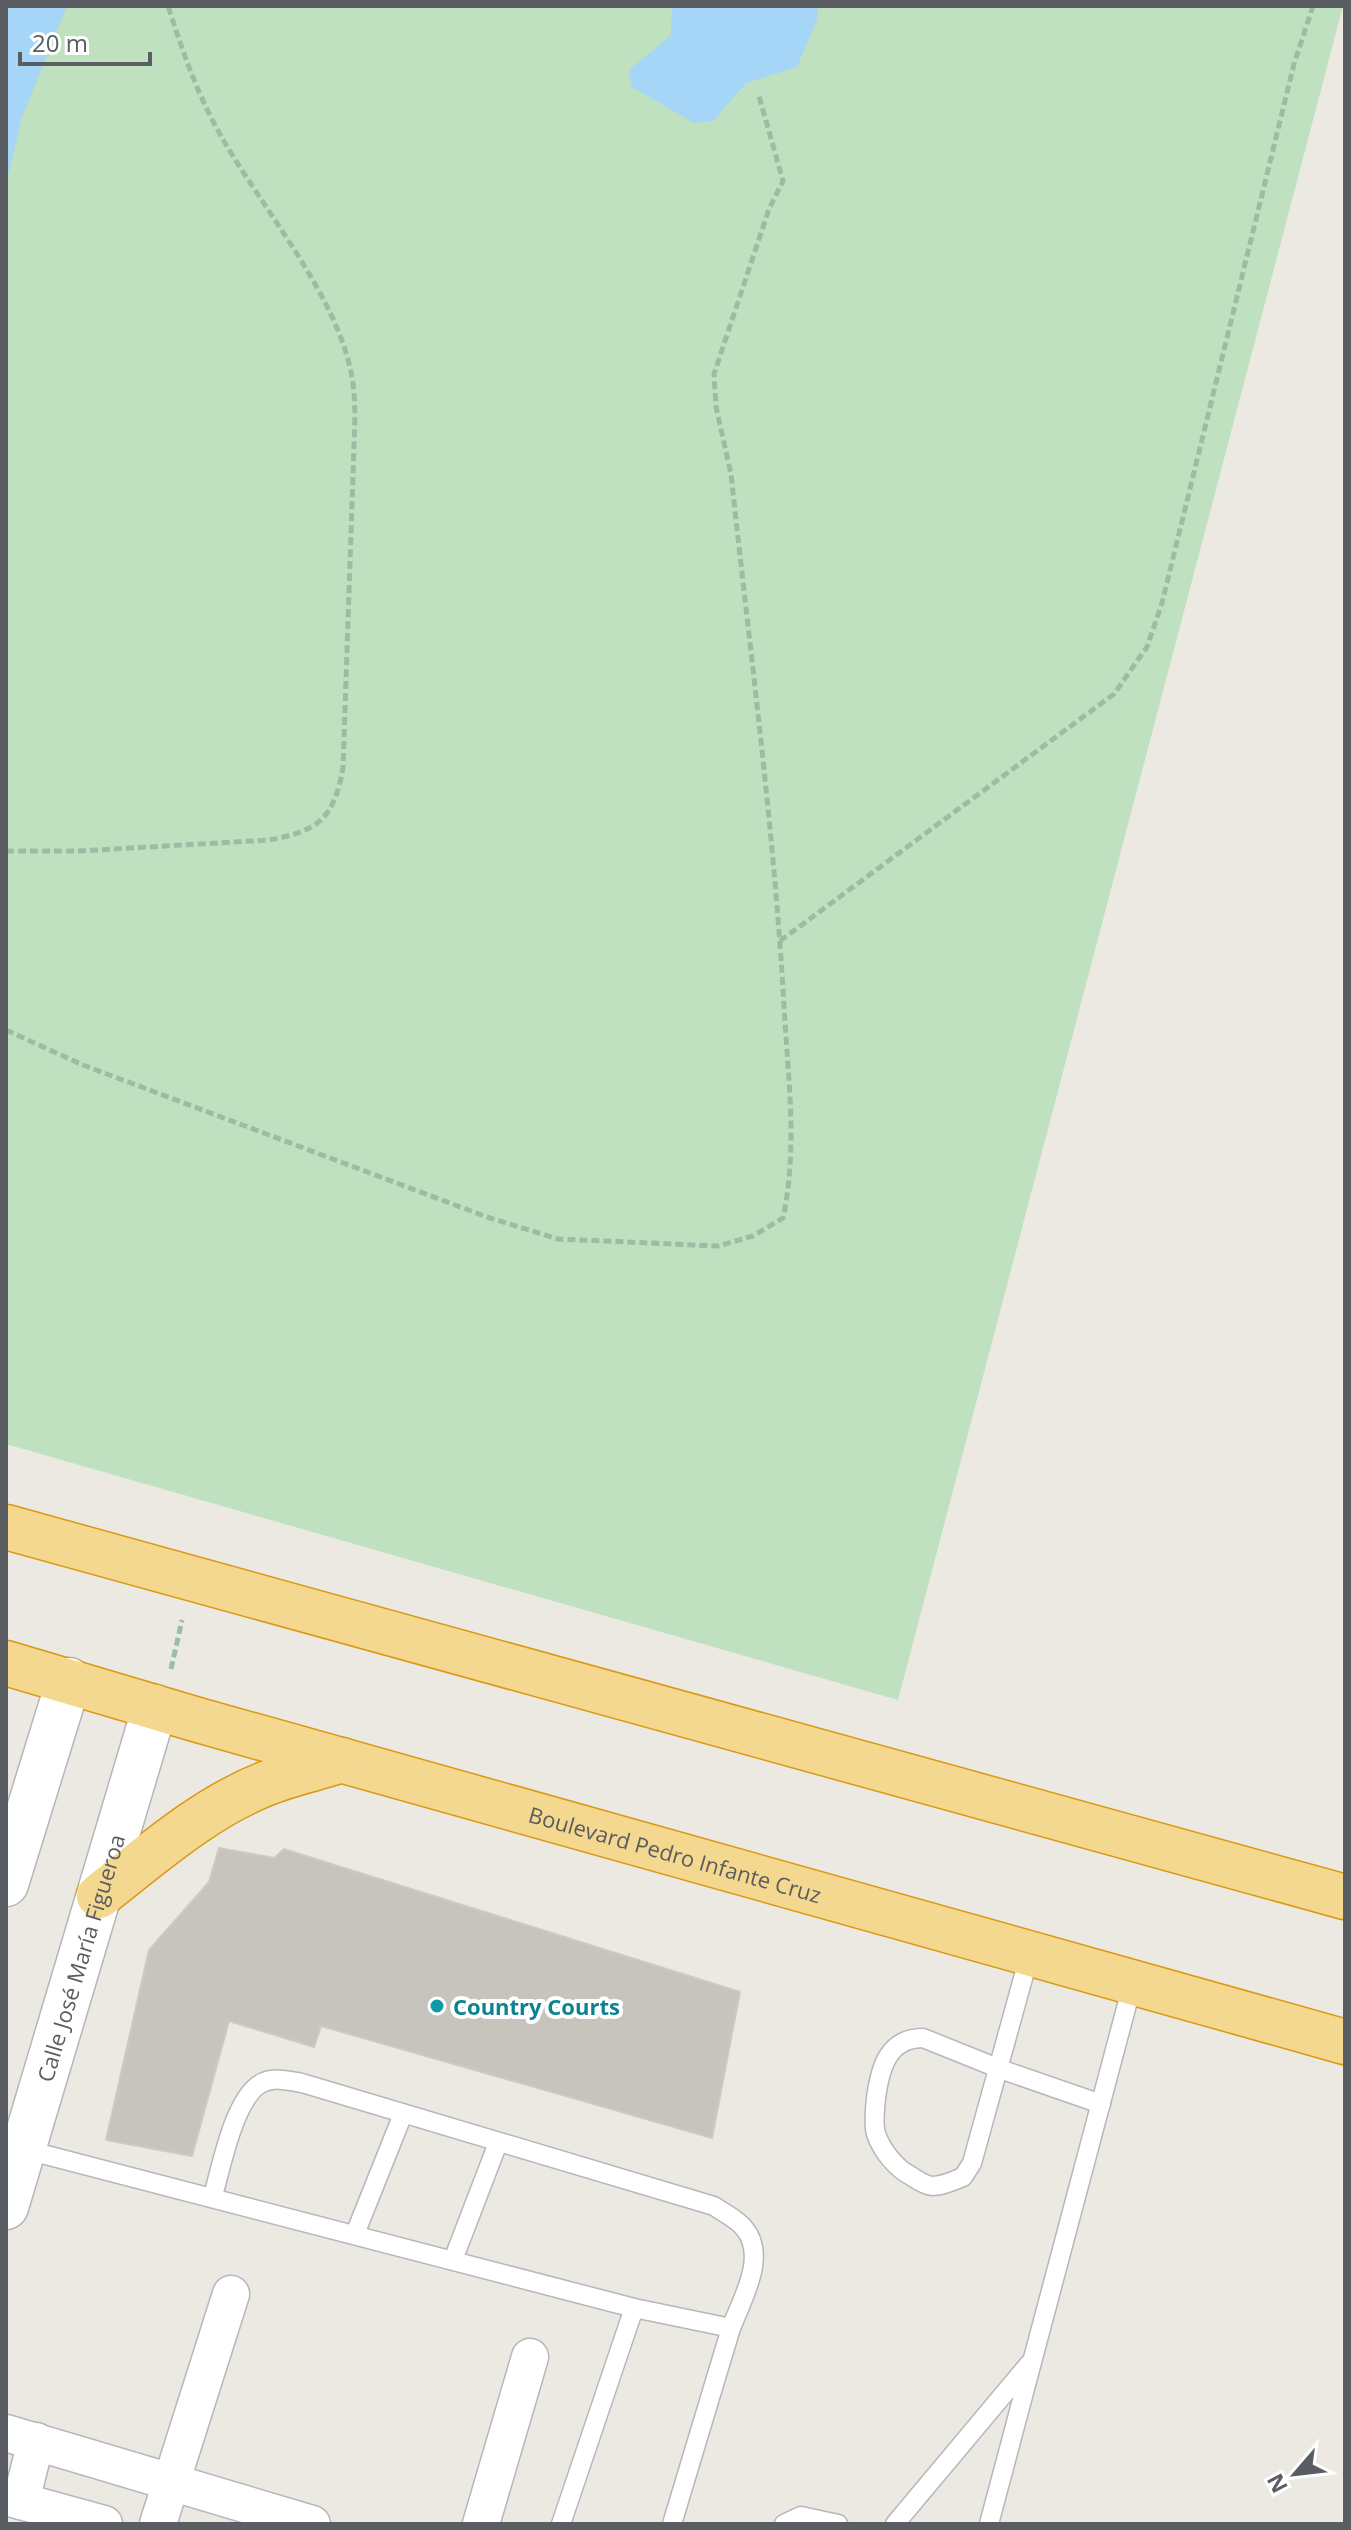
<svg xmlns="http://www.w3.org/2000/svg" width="1351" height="2530" viewBox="0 0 1351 2530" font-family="'Open Sans',sans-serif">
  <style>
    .green { fill: #c0e1bf }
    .water { fill: #a5d5f7 }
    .building { fill: #c7c4be; stroke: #cfcac0; stroke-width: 2 }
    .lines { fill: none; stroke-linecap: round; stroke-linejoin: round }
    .lane-casing { stroke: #b4b7bb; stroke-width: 21 }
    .street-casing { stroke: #b4b7bb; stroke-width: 39 }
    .secondary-casing { stroke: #b3b6bb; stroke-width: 47 }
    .highway-casing { stroke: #da9813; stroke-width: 47 }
    .path { stroke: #98bfa3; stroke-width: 5; stroke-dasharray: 8 4; stroke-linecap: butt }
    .lane { stroke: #fff; stroke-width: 18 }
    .street { stroke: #fff; stroke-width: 36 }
    .secondary { stroke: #fff; stroke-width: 44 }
    .highway { stroke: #f4d890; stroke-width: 44 }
    .culture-dot { fill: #0f9aa8; stroke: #fff; stroke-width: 3 }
    .labels { text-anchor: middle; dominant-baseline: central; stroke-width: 8; stroke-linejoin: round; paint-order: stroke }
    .street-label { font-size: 22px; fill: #5a5d61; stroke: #fff }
    .culture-label { font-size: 22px; font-weight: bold; fill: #0d838f; stroke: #fff; text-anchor: start }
  </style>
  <rect width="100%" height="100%" fill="#ebe9e1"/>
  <polygon class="green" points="6,6 1343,6 898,1700 6,1444"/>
  <g class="water">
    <polygon points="6,6 67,6 22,117 6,185"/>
    <polygon points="672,6 818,6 817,19 797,67 746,83 713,121 694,123 632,87 629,70 671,35"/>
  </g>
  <polygon class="building" points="219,1848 274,1858 284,1849 740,1992 712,2138 321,2026 314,2047 229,2021 192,2156 106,2140 149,1950 209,1882"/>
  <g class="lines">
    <g class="lane-casing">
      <g id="lane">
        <path d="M1030 1953 972 2163 963 2177C953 2181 943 2186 933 2186 926 2186 917 2180 911 2176 896 2168 882 2151 876 2134 873 2124 875 2109 876 2098 880 2068 888 2038 923 2038L1000 2069 1101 2104"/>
        <path d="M23 2149 634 2308 731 2328C742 2299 768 2256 744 2228 737 2219 724 2213 714 2206L302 2083C290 2081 276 2077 264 2082 235 2093 221 2168 213 2196"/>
        <polyline points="355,2234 403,2114"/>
        <polyline points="453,2260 498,2143"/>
        <polyline points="561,2524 634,2308"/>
        <polyline points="672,2524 731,2328"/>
        <polyline points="784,2524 801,2516 838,2524"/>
        <polyline points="895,2524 1029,2364"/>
        <polyline points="989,2524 1133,1982"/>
      </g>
    </g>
    <g class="street-casing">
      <g id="street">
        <polyline points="6,2433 312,2524"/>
        <polyline points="6,2497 104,2524"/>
        <polyline points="21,2501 36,2441"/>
        <polyline points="158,2524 231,2294"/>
        <polyline points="481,2524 530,2357"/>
      </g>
    </g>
    <g class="secondary-casing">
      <g id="secondary">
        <polyline points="6,1884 69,1680"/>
        <path id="s1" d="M6 2207 155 1707"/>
      </g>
    </g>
    <g class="highway-casing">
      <g id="highway">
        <polyline points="6,1527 1345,1897"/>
        <path id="s2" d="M6 1663 198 1720 1345 2042"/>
        <path d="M99 1896C151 1855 206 1806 270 1782 293 1773 318 1768 342 1760"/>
      </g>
    </g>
    <g class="path">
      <path d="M6 851H79L269 840C319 831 334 818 343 768L354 446C355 422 356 396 351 372 335 293 262 208 221 136 197 94 183 52 168 6"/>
      <polyline points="780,941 1114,694 1147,647 1162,603 1294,64 1313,6"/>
      <path d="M6 1030 83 1065 487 1217 558 1239 718 1246 753 1236 783 1218C798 1148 788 1077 784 1006 774 829 750 651 731 474L716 407 714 374 769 209 783 181 759 96"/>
      <polyline points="171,1669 182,1620"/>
    </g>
    <use href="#lane" class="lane"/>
    <use href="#street" class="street"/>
    <use href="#secondary" class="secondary"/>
    <use href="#highway" class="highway"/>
  </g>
  <circle class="culture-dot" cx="437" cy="2006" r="8"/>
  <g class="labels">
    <g class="street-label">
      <text stroke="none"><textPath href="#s2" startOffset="696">Boulevard Pedro Infante Cruz</textPath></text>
      <text stroke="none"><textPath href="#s1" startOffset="260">Calle José María Figueroa</textPath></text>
    </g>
    <g class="culture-label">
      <text x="453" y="2006">Country Courts</text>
    </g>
  </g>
  <rect width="1351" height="2530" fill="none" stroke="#5a5d61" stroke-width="16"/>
  <g transform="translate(1295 2474) rotate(242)" stroke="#ffffff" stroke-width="6" paint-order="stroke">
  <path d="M0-6L14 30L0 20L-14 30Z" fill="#5a5d61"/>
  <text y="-12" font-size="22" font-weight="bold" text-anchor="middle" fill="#5a5d61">N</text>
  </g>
  <path d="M20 52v12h130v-12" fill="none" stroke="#5a5d61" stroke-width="4"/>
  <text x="32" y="52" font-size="24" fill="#5a5d61" stroke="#ffffff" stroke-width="6" paint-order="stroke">20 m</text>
</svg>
